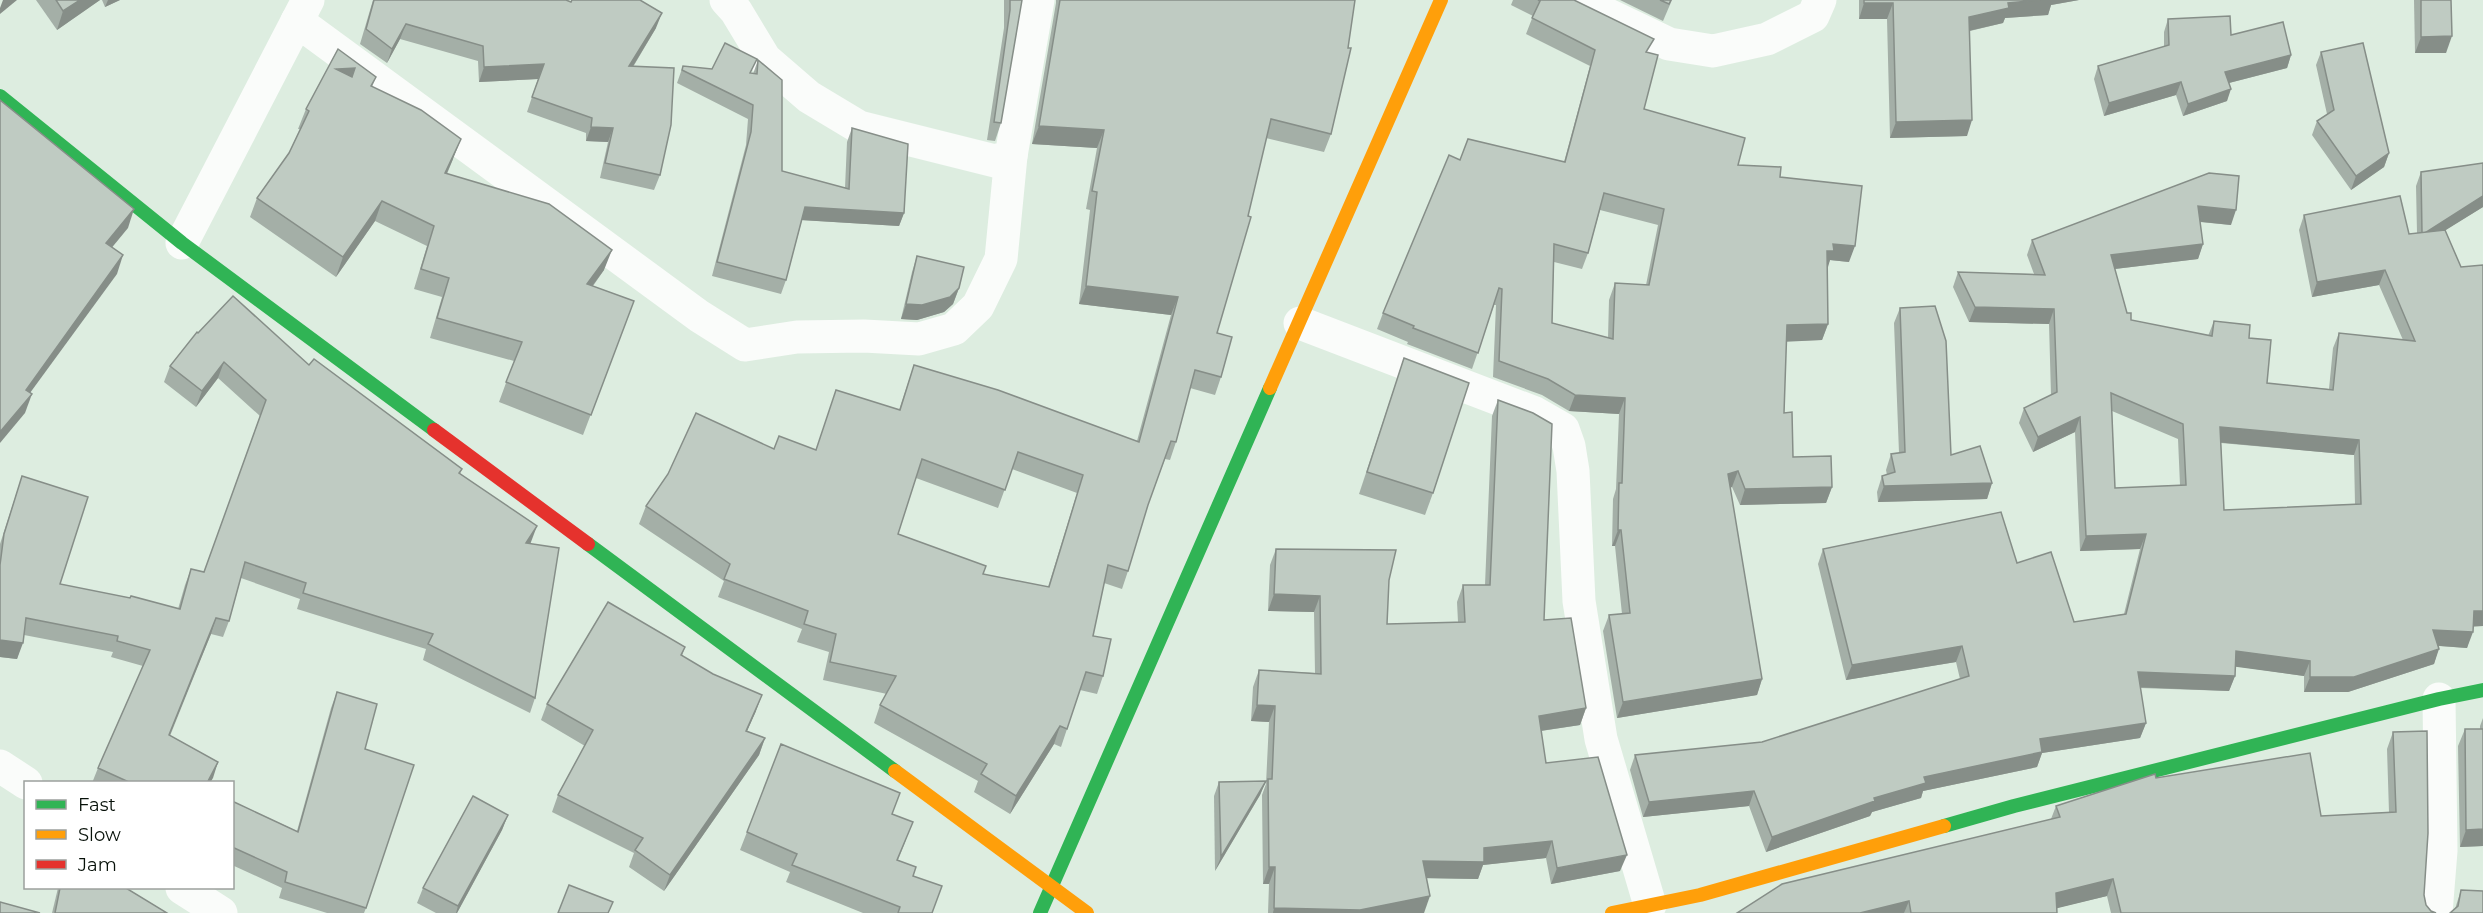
<svg xmlns="http://www.w3.org/2000/svg" width="2483" height="913" viewBox="0 0 2483 913" font-family="Montserrat,sans-serif">
  <style>
    .lines { fill: none; stroke-linecap: round; stroke-linejoin: round }
    .street { stroke: #fafcfa; stroke-width: 33 }
    .fast { stroke: #30b455; stroke-width: 14 }
    .slow { stroke: #ff9f0a; stroke-width: 14 }
    .jam { stroke: #e5322d; stroke-width: 14 }
    .wall { fill: #a4afa7; fill-rule: evenodd }
    .shaded-wall { fill: #868e88 }
    .building { fill: #bfcbc2; stroke: #868e88; stroke-width: 1.5; fill-rule: evenodd }
  </style>
  <rect width="100%" height="100%" fill="#ddede0"/>
  <g class="lines">
    <g class="street">
      <polyline points="726,0 736,11 765,59 809,97 859,127 995,161 1011,156 1038,0"/>
      <polyline points="1577,0 1669,44 1713,51 1767,39 1813,16 1820,0"/>
      <polyline points="297,21 699,316 745,345 797,337 864,336 919,339 954,329 978,306 1001,259 1011,156"/>
      <polyline points="182,243 308,0"/>
      <polyline points="1300,323 1535,413 1563,429 1569,446 1573,471 1579,601 1601,739 1650,905"/>
      <polyline points="0,766 26,783"/>
      <polyline points="182,888 221,913"/>
      <polyline points="2436,913 2441,851 2439,699"/>
    </g>
    <g class="fast">
      <polyline points="0,96 182,243 434,430"/>
      <polyline points="588,544 895,771"/>
      <polyline points="1944,826 2014,806 2439,699 2483,690"/>
      <polyline points="1040,913 1270,388"/>
    </g>
    <g class="slow">
      <polyline points="1270,388 1441,0"/>
      <polyline points="895,771 1087,913"/>
      <polyline points="1612,913 1700,895 1944,826"/>
    </g>
    <polyline class="jam" points="434,430 588,544"/>
  </g>
  <g class="wall">
    <polygon points="36,0 100,0 57,30"/>
    <polygon points="102,0 120,0 105,7"/>
    <polygon points="373,0 566,0 656,28 633,67 660,175 654,190 600,178 608,142 586,141 586,133 527,112 538,79 479,82 478,61 400,39 387,63 360,44"/>
    <polygon points="1004,0 1022,0 1001,123 995,141 987,140 1004,28"/>
    <path d="M1056 0H1355L1331 134 1324 152 1266 138 1217 333 1221 377 1215 395 1190 388 1176 442 1170 460 1165 459 1147 507 1128 571 1122 589 1104 583 1093 636 1103 676 1097 694 1080 690 1061 747 1054 744 1010 814 974 792 978 781 874 723 880 705 887 694 823 680 829 652 797 642 802 629 718 597 724 581 639 524 646 506 774 449 816 450 836 390 899 410 914 365 1137 441 1171 315 1079 304 1090 210 1086 209 1097 148 1032 144 1056 3ZM1012 469 1077 493 1048 587 983 574 898 534 916 478 998 508Z"/>
    <path d="M1513 0H1574L1649 53 1644 109 1738 165 1780 177 1849 262 1830 260 1827 267 1828 324 1822 340 1786 341 1784 413 1793 457 1832 487 1826 503 1740 505 1732 487 1730 488 1762 679 1757 695 1617 718 1603 631 1609 615 1622 614 1615 546H1612L1613 499 1616 489 1619 414 1569 411 1542 395 1493 377 1496 305H1494L1472 369 1407 344 1408 342 1377 329 1383 313 1460 160 1564 162 1590 66 1526 34 1533 16 1511 5ZM1600 210 1658 225 1646 285 1615 283 1609 300 1608 338 1552 323 1554 262 1582 269 1588 253Z"/>
    <polygon points="1620,0 1672,0 1663,21"/>
    <polygon points="1859,0 2079,0 2051,5 2048,15 2005,18 2003,23 1970,31 1967,136 1890,138 1887,19 1859,19"/>
    <polygon points="2414,0 2451,0 2446,53 2415,53"/>
    <polygon points="2168,19 2231,35 2291,55 2287,68 2229,83 2227,101 2183,116 2176,95 2104,116 2094,79 2098,66 2164,47 2164,32"/>
    <polygon points="338,49 376,77 372,87 453,159 447,174 604,270 593,286 634,301 583,435 499,402 514,361 430,338 442,297 414,289 427,246 375,221 336,277 250,217 257,198 289,153 300,129 298,129 306,109"/>
    <polygon points="2321,52 2389,153 2384,167 2351,190 2312,135 2317,121 2327,114 2316,65"/>
    <polygon points="758,60 782,171 845,188 847,142 852,128 904,213 899,226 802,220 786,280 781,294 712,276 746,145 748,119 677,83 683,66 753,74"/>
    <path d="M2483 163V207L2445 230 2461 267 2483 265V626H2473L2467 648 2439 646 2434 664 2348 692H2304V676L2235 666V676L2229 691 2140 688 2146 723 2140 738 2042 753 2037 767 1923 791 1921 798 1872 812 1870 816 1766 852 1749 806 1643 817 1630 770 1635 755 1762 742 1960 679 1956 662 1846 680 1818 564 1823 549 2017 563 2074 622 2124 614 2140 549 2080 551 2075 432 2033 452 2019 423 2024 408 2051 395 2049 324 1969 322 1953 287 1958 272 2034 274 2027 255 2032 240 2209 173 2231 225 2200 222 2203 244 2198 259 2115 269 2127 313 2131 320 2208 336 2214 321 2249 338 2267 383 2329 389 2333 348 2339 333 2403 340 2379 285 2312 297 2299 230 2304 215 2409 234 2417 233 2416 186 2421 172ZM2112 411 2178 439 2180 485 2115 488ZM2221 443 2354 455 2355 504 2224 510Z"/>
    <polygon points="917,256 959,288 953,304 944,312 917,320 901,319 912,272"/>
    <polygon points="1900,308 1951,455 1992,483 1987,499 1878,502 1877,492 1882,476 1887,475 1886,470 1891,454 1899,453 1894,323"/>
    <polygon points="198,333 309,365 462,469 460,474 531,542 530,544 535,698 530,713 423,660 426,649 297,609 300,599 241,578 229,621 223,637 211,634 170,736 218,762 210,783 92,783 98,768 143,666 111,657 113,652 24,635 17,659 0,657 0,544 22,476 60,584 178,609 185,585 191,569 204,572 260,416 218,378 196,407 164,382 170,366"/>
    <polygon points="1404,358 1433,493 1425,515 1359,494"/>
    <polygon points="1498,400 1544,620 1586,708 1580,725 1541,731 1546,763 1620,871 1551,884 1546,858 1483,865 1478,879 1427,878 1424,913 1268,913 1269,884 1263,884 1262,795 1266,784 1269,722 1251,721 1253,687 1259,670 1315,673 1314,612 1268,611 1270,565 1276,549 1387,624 1458,622 1457,602 1463,585 1485,585 1492,416"/>
    <polygon points="685,647 682,656 756,711 747,731 765,738 759,755 664,891 629,867 634,853 552,812 558,795 585,746 541,720 547,704"/>
    <polygon points="337,692 365,749 366,908 364,913 327,913 279,898 282,888 232,865 232,801 297,831 331,708"/>
    <polygon points="2483,718 2483,846 2460,847 2458,746 2465,729 2480,729 2480,726"/>
    <polygon points="2393,732 2426,905 2431,911 2436,913 2111,913 2107,896 2056,908 2057,913 1737,913 2051,819 2056,806 2156,778 2321,816 2389,812 2387,749"/>
    <polygon points="1266,781 1260,795 1215,871 1214,796 1219,782"/>
    <polygon points="893,814 906,840 898,860 913,876 933,913 863,913 786,882 790,872 740,850 747,832"/>
    <polygon points="508,815 502,830 457,913 436,913 417,903 423,888"/>
    <polygon points="58,888 126,888 167,913 52,913"/>
    <polygon points="2461,890 2483,891 2455,909"/>
  </g>
  <g class="shaded-wall">
    <polygon points="3,0 17,0 0,14 0,8"/>
    <polygon points="80,0 100,0 57,30 63,11"/>
    <polygon points="108,0 120,0 105,7"/>
    <polygon points="2040,0 2079,0 2051,5 2048,15 2005,18 2003,23 1964,32 1969,17 2008,3"/>
    <polygon points="1864,3 1893,3 1887,19 1859,19"/>
    <polygon points="662,13 656,28 624,81 629,66"/>
    <polygon points="406,24 400,39 387,63 392,49"/>
    <polygon points="2452,36 2446,53 2415,53 2421,37"/>
    <polygon points="2291,55 2287,68 2221,85 2225,72"/>
    <polygon points="544,64 538,79 479,82 484,67"/>
    <polygon points="355,68 348,88 336,69"/>
    <polygon points="2181,82 2176,95 2104,116 2109,103"/>
    <polygon points="2231,89 2227,101 2183,116 2188,104"/>
    <polygon points="1972,120 1967,136 1890,138 1896,122"/>
    <polygon points="1039,126 1104,130 1097,148 1032,144"/>
    <polygon points="591,127 613,128 608,142 586,141"/>
    <polygon points="461,139 453,159 438,193 445,173"/>
    <polygon points="2389,153 2384,167 2351,190 2356,176"/>
    <polygon points="2483,196 2483,207 2417,248 2422,234"/>
    <polygon points="382,201 375,221 336,277 343,257"/>
    <polygon points="2198,206 2236,210 2231,225 2193,221"/>
    <polygon points="805,207 904,213 899,226 800,220"/>
    <polygon points="134,209 128,228 100,262 106,243"/>
    <polygon points="1833,244 1855,246 1849,262 1830,260 1828,267 1821,268 1827,251"/>
    <polygon points="2203,244 2198,259 2106,270 2111,255"/>
    <polygon points="612,250 604,270 579,304 587,284"/>
    <polygon points="123,255 117,274 19,408 26,390"/>
    <polygon points="2385,270 2379,285 2312,297 2317,282"/>
    <polygon points="1086,286 1178,297 1171,315 1079,304"/>
    <polygon points="959,288 953,304 944,312 917,320 901,319 906,304"/>
    <polygon points="1975,307 2054,309 2049,324 1969,322"/>
    <polygon points="1828,324 1822,340 1781,342 1787,325"/>
    <polygon points="224,362 218,378 196,407 202,391"/>
    <polygon points="32,394 25,413 0,443 0,432"/>
    <polygon points="1575,395 1625,398 1619,414 1569,411"/>
    <polygon points="2080,417 2075,432 2033,452 2038,437"/>
    <polygon points="2220,427 2359,440 2354,455 2215,442"/>
    <polygon points="1738,471 1732,487 1722,490 1728,474"/>
    <polygon points="1992,483 1987,499 1878,502 1884,486"/>
    <polygon points="1832,487 1826,503 1740,505 1745,489"/>
    <polygon points="537,526 531,542 520,559 526,543"/>
    <polygon points="1618,530 1621,530 1615,546 1612,546"/>
    <polygon points="2146,534 2140,549 2080,551 2086,536"/>
    <polygon points="1274,594 1320,596 1314,612 1268,611"/>
    <polygon points="2474,611 2483,611 2483,626 2468,627"/>
    <polygon points="216,618 211,634 163,751 169,735"/>
    <polygon points="2433,630 2473,632 2467,648 2428,645"/>
    <polygon points="0,640 23,643 17,659 0,657"/>
    <polygon points="1962,646 1956,662 1846,680 1852,665"/>
    <polygon points="2439,649 2434,664 2348,692 2304,692 2310,677"/>
    <polygon points="2236,651 2310,661 2304,676 2230,666"/>
    <polygon points="2138,672 2235,676 2229,691 2132,687"/>
    <polygon points="1762,679 1757,695 1617,718 1623,702"/>
    <polygon points="762,695 756,711 740,747 746,731"/>
    <polygon points="1257,705 1275,706 1269,722 1251,721"/>
    <polygon points="1586,708 1580,725 1533,732 1539,716"/>
    <polygon points="2146,723 2140,738 2042,753 2037,767 1923,791 1921,798 1872,812 1870,816 1766,852 1772,837 1874,798 1924,777 2040,739"/>
    <polygon points="1060,726 1054,744 1010,814 1016,796"/>
    <polygon points="765,738 759,755 664,891 670,875"/>
    <polygon points="218,762 213,778 210,783 207,783"/>
    <polygon points="1266,781 1260,795 1215,871 1221,857"/>
    <polygon points="1754,791 1749,806 1643,817 1649,802"/>
    <polygon points="508,815 502,830 457,913 456,913 458,906"/>
    <polygon points="2483,829 2483,846 2460,847 2466,830"/>
    <polygon points="1552,841 1546,858 1483,865 1478,879 1417,878 1423,861 1484,848"/>
    <polygon points="1627,855 1620,871 1551,884 1557,868"/>
    <polygon points="1269,867 1275,867 1269,884 1263,884"/>
    <polygon points="2113,879 2107,896 2050,910 2056,893"/>
    <polygon points="1430,896 1424,913 1273,913 1274,908"/>
    <polygon points="1909,901 1904,913 1860,913"/>
  </g>
  <g class="building">
    <polygon points="56,0 80,0 63,11"/>
    <polygon points="374,0 566,0 571,2 572,0 640,0 662,13 629,66 674,68 671,125 660,175 605,163 613,128 591,127 592,118 532,97 544,64 484,67 483,46 406,24 392,49 366,29"/>
    <polygon points="1010,0 1022,0 1001,123 994,122 1010,10"/>
    <path d="M1060 0H1355L1348 48H1351L1331 134 1271 119 1248 216 1251 217 1217 333 1232 337 1221 377 1195 370 1176 442 1171 441 1148 505 1128 571 1108 565 1093 636 1111 639 1103 676 1086 672 1067 729 1060 726 1016 796 981 774 987 764 880 705 896 676 830 662 836 634 804 624 808 611 724 579 730 564 646 506 668 474 696 413 774 449 779 436 816 450 836 390 900 410 914 365 998 390 1139 442 1178 297 1086 286 1097 192 1092 191 1104 130 1039 126ZM1018 452 1083 475 1049 587 983 574 986 566 898 534 922 459 1005 490Z"/>
    <path d="M1538 0H1574L1654 39 1646 52 1658 55 1644 109 1745 138 1738 165 1781 167 1780 177 1862 186 1855 246 1833 244 1834 251H1827L1828 324 1787 325 1784 413 1792 412 1793 457 1831 456 1832 487 1745 489 1738 471 1728 474 1762 679 1623 702 1609 615 1630 613 1621 530H1618L1619 483H1622L1625 398 1575 395 1548 379 1499 361 1502 289 1499 288 1478 353 1413 328 1414 326 1383 313 1449 155 1460 160 1468 139 1565 162 1595 50 1532 18 1540 1ZM1604 193 1664 209 1649 285 1615 283 1613 339 1552 323 1554 244 1588 253Z"/>
    <polygon points="1660,0 1671,0 1669,4"/>
    <polygon points="1864,0 2040,0 2008,3 2009,8 1969,17 1972,120 1896,122 1893,3 1864,3"/>
    <polygon points="2421,0 2451,0 2452,36 2421,37"/>
    <polygon points="2230,16 2231,35 2283,22 2291,55 2225,72 2231,89 2188,104 2181,82 2109,103 2098,66 2169,45 2168,19"/>
    <polygon points="725,43 757,59 750,73 757,74 758,60 782,80 782,171 849,189 852,128 908,144 904,213 805,207 786,280 717,262 751,132 753,105 682,70 683,66 712,69"/>
    <polygon points="2363,43 2389,153 2356,176 2317,121 2334,110 2321,52"/>
    <path d="M338 49 376 77 371 86 421 110 461 139 445 173 549 204 612 250 587 284 634 301 591 415 506 382 522 342 437 318 449 278 421 269 434 226 382 201 343 257 257 198 289 153 309 111 306 109ZM355 68 352 77 336 69Z"/>
    <polygon points="0,100 134,209 106,243 123,255 26,390 32,394 0,432"/>
    <polygon points="2483,163 2483,196 2425,233 2422,233 2421,172"/>
    <path d="M2209 173 2239 176 2236 210 2198 206 2203 244 2111 255 2127 313H2131V320L2212 336 2214 321 2250 325 2249 338 2271 340 2267 383 2333 390 2339 333 2415 341 2385 270 2317 282 2304 215 2400 196 2409 234 2445 230 2461 267 2483 265V611H2474L2473 632 2433 630 2439 649 2354 677H2310V661L2236 651 2235 676 2138 672 2146 723 2040 739 2042 752 1924 777 1926 783 1874 798 1875 801 1772 837 1754 791 1649 802 1635 755 1762 742 1969 676 1962 646 1852 665 1823 549 2001 512 2017 563 2051 552 2074 622 2126 614 2146 534 2086 536 2080 417 2038 437 2024 408 2057 392 2054 309 1975 307 1958 272 2045 275 2032 240ZM2111 393 2183 424 2186 485 2115 488ZM2220 427 2359 440 2361 504 2224 510Z"/>
    <polygon points="917,256 964,267 959,288 950,297 922,305 906,304"/>
    <polygon points="233,296 309,365 314,359 462,469 459,473 537,526 526,543 559,548 535,698 428,644 433,634 303,593 306,583 245,562 229,621 216,618 169,735 218,762 207,783 131,783 98,768 150,650 117,641 118,636 26,618 23,643 0,640 0,565 4,534 22,476 88,497 60,584 130,598 131,596 180,609 191,569 204,572 266,400 224,362 202,391 170,366 197,332 198,333"/>
    <polygon points="1935,306 1946,341 1951,455 1980,446 1992,483 1884,486 1882,476 1895,472 1891,454 1905,452 1900,308"/>
    <polygon points="1404,358 1469,383 1433,493 1367,472"/>
    <polygon points="1498,400 1533,413 1552,424 1544,620 1571,618 1586,708 1539,716 1546,763 1598,757 1627,855 1557,868 1552,841 1484,848 1484,862 1423,861 1430,896 1360,910 1274,908 1275,867 1269,867 1268,779 1272,779 1275,706 1257,705 1259,670 1321,674 1320,596 1274,594 1276,549 1396,550 1389,580 1387,624 1465,622 1463,585 1490,585"/>
    <polygon points="608,602 685,647 681,655 713,674 762,695 746,731 765,738 670,875 635,850 643,838 558,795 593,730 547,704"/>
    <polygon points="337,692 377,704 365,749 414,765 366,908 285,882 287,872 232,847 232,801 298,832"/>
    <polygon points="2465,729 2483,729 2483,829 2466,830"/>
    <polygon points="2427,731 2428,833 2424,895 2426,905 2431,911 2436,913 2121,913 2113,879 2056,893 2057,913 1911,913 1909,901 1860,913 1737,913 1782,884 2060,817 2056,806 2155,774 2156,778 2310,753 2321,816 2396,812 2393,732"/>
    <polygon points="781,744 900,793 892,814 913,822 897,860 916,867 913,876 942,886 932,913 898,913 900,907 792,865 797,854 747,832"/>
    <polygon points="1266,781 1221,857 1219,782"/>
    <polygon points="473,796 508,815 458,906 423,888"/>
    <polygon points="569,885 613,902 608,913 558,913"/>
    <polygon points="60,888 126,888 167,913 55,913"/>
    <polygon points="2461,890 2483,891 2483,913 2450,913 2458,906"/>
    <polygon points="0,902 40,913 0,913"/>
  </g>
  <rect x="24" y="781" width="210" height="108" fill="#ffffff" stroke="#9ca09d" stroke-width="1.5"/>
  <rect x="36" y="800" width="30" height="9" fill="#30b455" stroke="#9ca09d" stroke-width="1.5"/>
  <text x="78" y="811" font-size="18" fill="#071109">Fast</text>
  <rect x="36" y="830" width="30" height="9" fill="#ff9f0a" stroke="#9ca09d" stroke-width="1.5"/>
  <text x="78" y="841" font-size="18" fill="#071109">Slow</text>
  <rect x="36" y="860" width="30" height="9" fill="#e5322d" stroke="#9ca09d" stroke-width="1.5"/>
  <text x="78" y="871" font-size="18" fill="#071109">Jam</text>
</svg>
